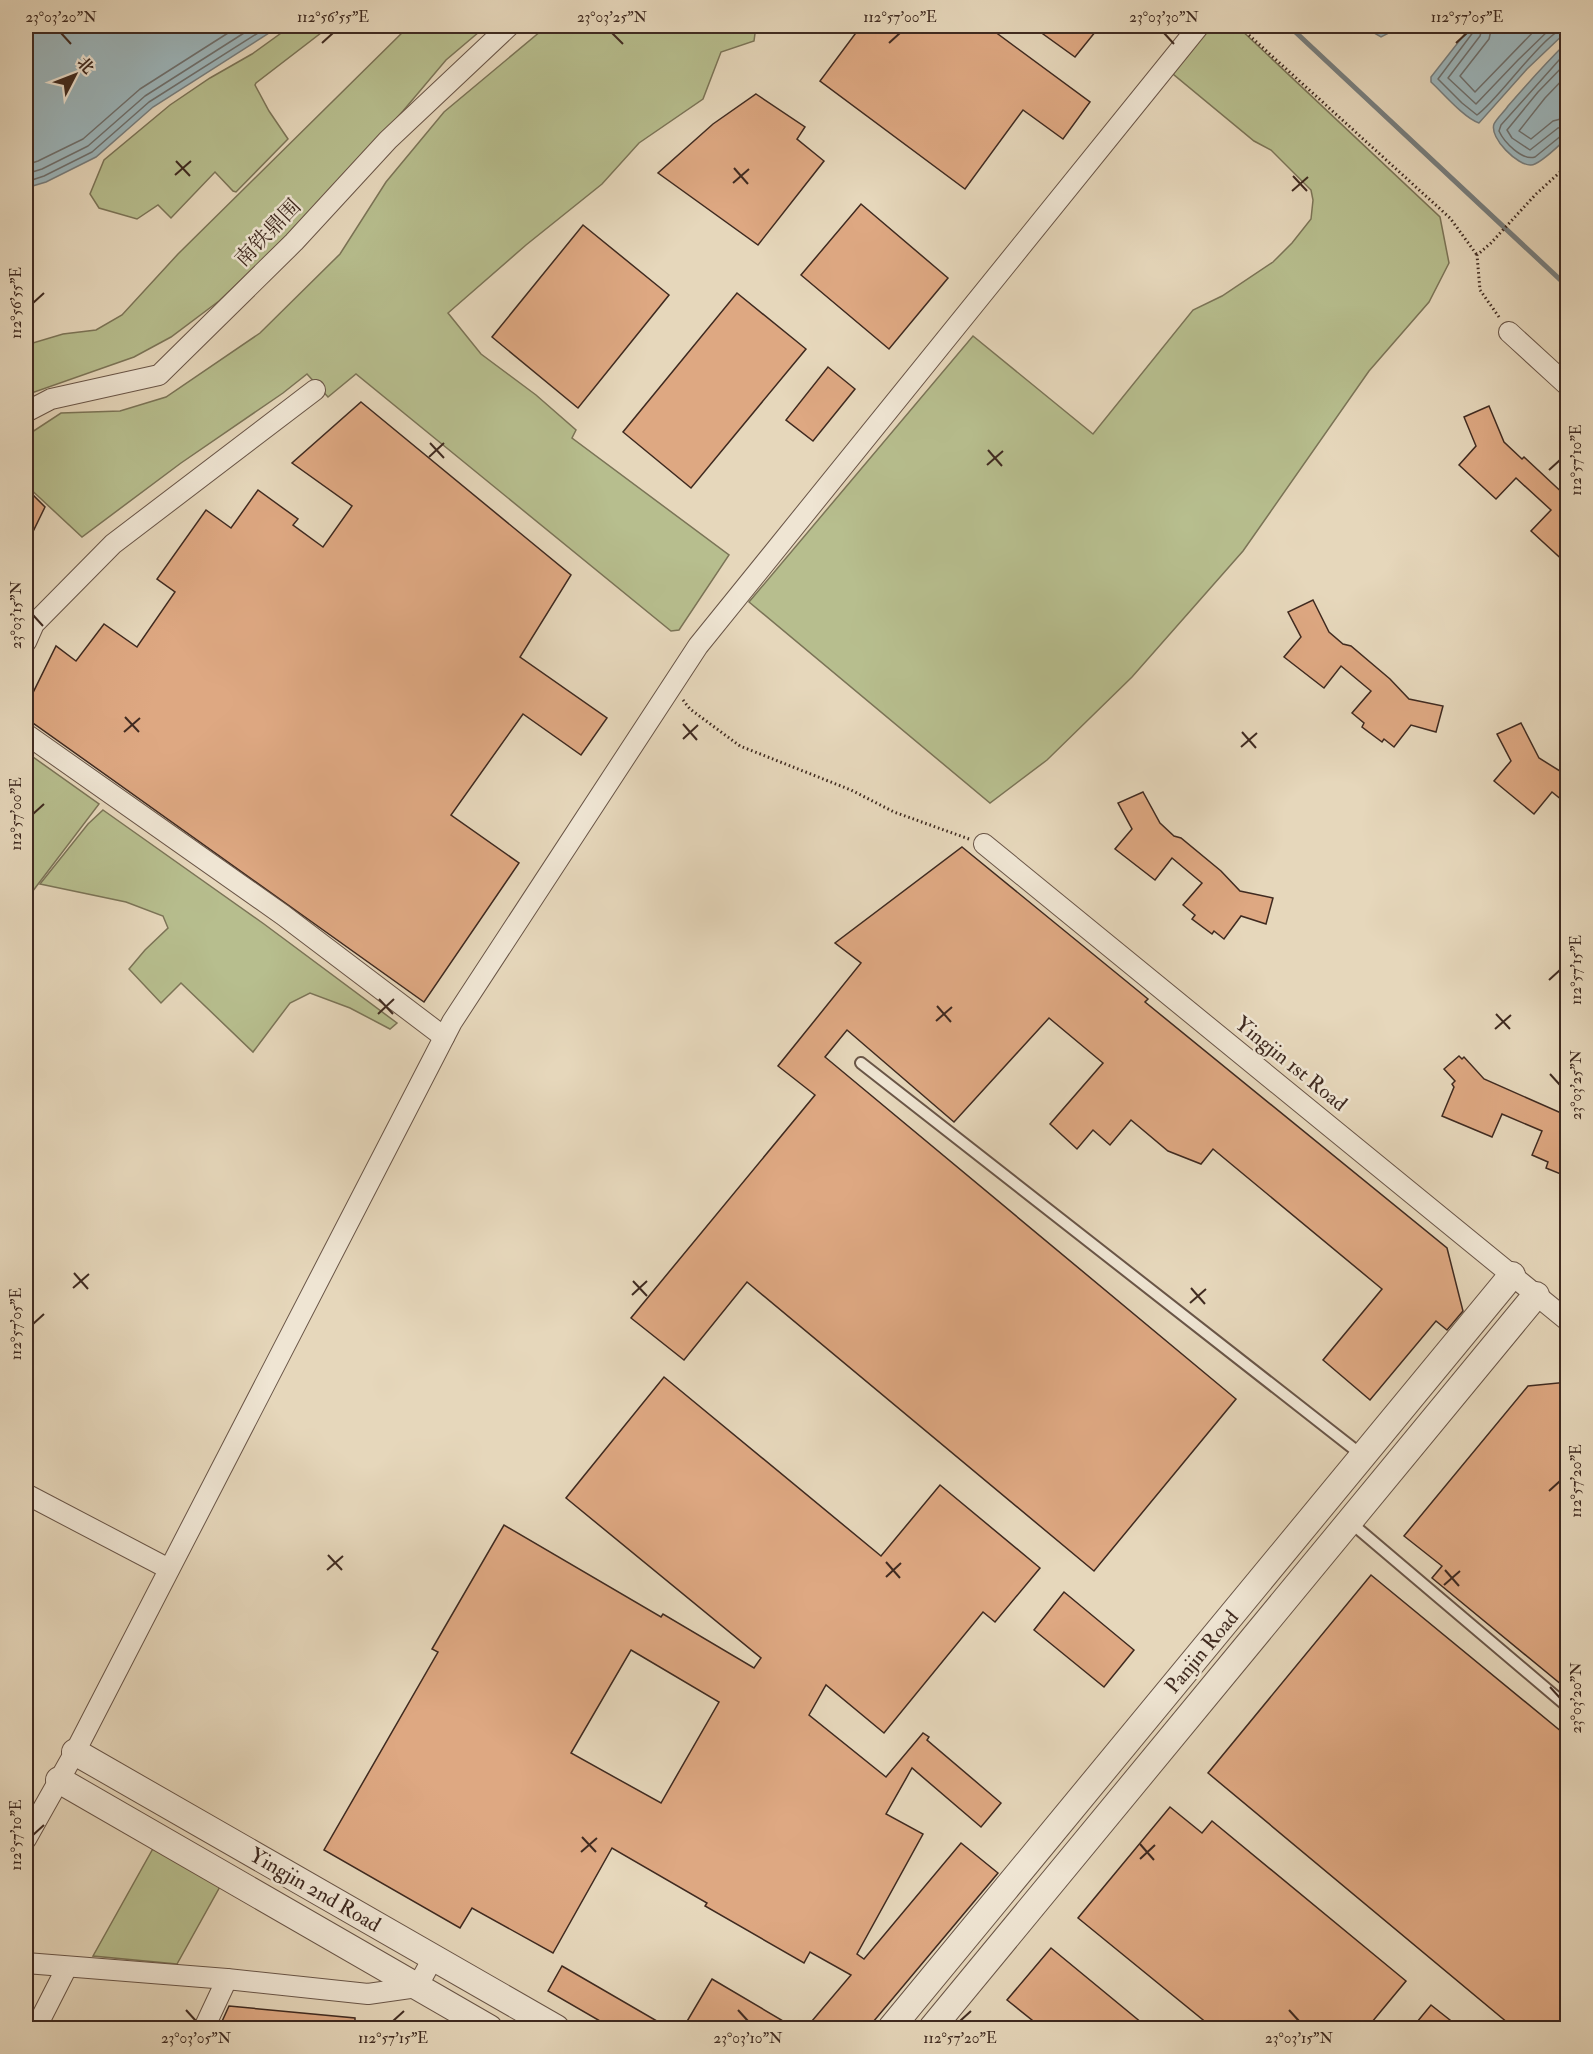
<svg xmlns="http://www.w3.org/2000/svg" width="1593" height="2054" viewBox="0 0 1593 2054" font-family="'IM FELL Double Pica','Noto Serif SC',serif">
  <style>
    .green { fill: #b7be8e; stroke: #7b7457; stroke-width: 1.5 }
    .water { fill: #9cb6bc; stroke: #777e7e; stroke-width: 1.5 }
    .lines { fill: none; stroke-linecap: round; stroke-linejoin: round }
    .shore { stroke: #6e706e; stroke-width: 1.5 }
    .stream { stroke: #777e7e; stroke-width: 5 }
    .building { fill: #dea882; stroke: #3f2a20; stroke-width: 1.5; fill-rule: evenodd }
    .service-casing { stroke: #695547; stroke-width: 14 }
    .minor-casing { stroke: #695547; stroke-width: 22 }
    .tertiary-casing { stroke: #695547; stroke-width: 28 }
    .path { stroke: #3f2a20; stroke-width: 3; stroke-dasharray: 1.5 3; stroke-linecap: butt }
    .service { stroke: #efe5d3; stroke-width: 10 }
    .minor { stroke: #efe5d3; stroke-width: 20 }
    .tertiary { stroke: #efe5d3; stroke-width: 26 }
    .ticks { fill: none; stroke: #3f2a20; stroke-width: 2 }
    .labels { text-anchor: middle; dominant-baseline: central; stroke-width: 5; stroke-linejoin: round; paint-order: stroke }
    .street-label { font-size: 21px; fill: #3f2a20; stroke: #efe5d3 }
    .neatline { fill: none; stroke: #3f2a20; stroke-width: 2 }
    .ticks-label { font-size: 15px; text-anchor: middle; fill: #3f2a20 }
  </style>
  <rect width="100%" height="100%" fill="#e6d7bb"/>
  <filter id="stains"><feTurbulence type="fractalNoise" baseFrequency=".00333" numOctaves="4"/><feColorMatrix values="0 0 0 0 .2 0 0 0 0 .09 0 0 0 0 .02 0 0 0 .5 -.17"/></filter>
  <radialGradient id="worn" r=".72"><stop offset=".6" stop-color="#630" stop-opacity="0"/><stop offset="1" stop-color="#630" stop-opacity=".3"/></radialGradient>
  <g class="green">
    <polygon points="291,26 330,26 256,83 255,85 269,111 288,139 236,192 233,191 215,172 171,218 158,205 137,219 99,208 90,194 104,160 170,105 210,78 252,54"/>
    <polygon points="409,26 486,26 446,60 403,111 335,186 276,247 219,301 171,337 134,357 26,395 26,345 63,334 96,330 122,315 178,254"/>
    <polygon points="547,26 756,26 754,41 721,52 703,99 639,143 602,184 526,245 448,313 481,354 536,395 576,430 572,438 729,555 679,630 671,631 356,374 328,397 307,374 283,393 181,463 82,537 26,485 26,436 61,413 120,411 166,397 260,333 340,254 386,182 444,112"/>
    <polygon points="1208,26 1238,27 1440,217 1449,263 1429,302 1369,371 1243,551 1132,677 1047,760 990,803 749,602 973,336 1093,434 1193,310 1222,296 1273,262 1292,243 1311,219 1313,200 1311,190 1271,150 1254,141 1173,74 1203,29"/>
    <polygon points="26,752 99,804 26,900"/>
    <polygon points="103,810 264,924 397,1023 390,1029 350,1008 310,993 290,1003 253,1052 181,983 161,1003 129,969 145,950 168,928 163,916 126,902 40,884 88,824"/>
    <polygon points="155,1845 222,1883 177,1964 93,1956"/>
  </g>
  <g class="water">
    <polygon points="26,26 280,26 153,107 96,157 46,182 26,188"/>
    <polygon points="1362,26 1398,26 1393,31 1381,37"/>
    <path d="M1471 26H1567V31L1527 69 1479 123C1464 118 1443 93 1431 82V77Z"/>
    <path d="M1567 42V138C1560 144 1540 165 1531 165 1518 166 1489 138 1494 124 1497 118 1504 112 1508 106 1527 84 1547 62 1567 42Z"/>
  </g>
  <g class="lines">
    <g class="shore">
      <path d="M1475 26 1474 31 1438 79 1462 103 1477 115C1499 100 1546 29 1568 27"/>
      <polyline points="1483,26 1480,36 1448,78 1476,104 1518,60 1553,26"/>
      <polyline points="1492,26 1489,39 1460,76 1475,92 1539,26"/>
      <path d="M1568 50 1501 125 1499 131C1504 142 1522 161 1535 157L1562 135 1568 134"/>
      <polyline points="1568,61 1538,92 1507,130 1512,138 1530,150 1558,128 1568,126"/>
      <polyline points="1568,74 1545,98 1519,131 1531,139 1553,121 1568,117"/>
      <polyline points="26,165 38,161 83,139 140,89 239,26"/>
      <polyline points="26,174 42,169 88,146 145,96 255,26"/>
      <polyline points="26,182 44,176 92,152 149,102 269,26"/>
    </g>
    <polyline class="stream" points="1289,26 1568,287"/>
  </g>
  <g class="building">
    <polygon points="861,26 987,26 1090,102 1063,139 1023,110 965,189 820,81"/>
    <polygon points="1032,26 1100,26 1075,57"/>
    <polygon points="756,94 805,127 797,139 824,161 758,245 658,173 713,124"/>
    <polygon points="861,204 948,278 889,349 801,275"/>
    <polygon points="583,225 669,295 578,408 492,337"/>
    <polygon points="737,293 806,349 691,488 623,432"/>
    <polygon points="828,367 855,389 813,441 786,420"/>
    <polygon points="361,402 571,575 520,657 607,718 581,755 523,714 451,815 519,863 424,1002 26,718 26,707 56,646 76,661 104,624 137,647 175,592 157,579 206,510 231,528 258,490 298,519 293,525 323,547 352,506 292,463"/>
    <polygon points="1489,406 1504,442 1522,459 1524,457 1568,498 1568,565 1531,531 1551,510 1516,478 1496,499 1459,465 1476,446 1464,417"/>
    <polygon points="26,488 45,507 26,546"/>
    <polygon points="1313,600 1329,632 1343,644 1351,646 1390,679 1409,699 1443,706 1436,732 1411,725 1394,747 1384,739 1382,742 1362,727 1364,723 1352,713 1371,691 1341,666 1324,688 1284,657 1301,637 1288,612"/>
    <polygon points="1521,723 1539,758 1568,776 1568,805 1552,792 1534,814 1494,781 1511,761 1497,734"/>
    <polygon points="1143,792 1160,823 1174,836 1181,838 1221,871 1240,891 1273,898 1266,924 1241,916 1224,939 1214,931 1212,934 1192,919 1195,915 1183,905 1202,883 1172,858 1155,880 1115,849 1132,829 1118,803"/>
    <polygon points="962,847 1148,999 1145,1002 1447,1248 1463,1311 1447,1330 1436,1321 1370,1400 1323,1360 1382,1289 1213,1149 1201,1164 1168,1151 1131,1120 1110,1145 1093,1130 1077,1149 1050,1124 1103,1063 1049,1018 954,1122 847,1030 825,1057 1236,1399 1094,1571 747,1282 684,1360 631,1318 815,1095 778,1066 861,963 835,943"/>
    <polygon points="1459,1056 1462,1059 1464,1057 1484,1079 1568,1116 1568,1177 1546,1168 1548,1162 1532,1155 1542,1131 1502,1114 1492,1137 1442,1116 1454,1087 1452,1084 1455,1081 1444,1069"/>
    <path d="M664 1377 881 1556 940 1485 1040 1568 995 1622 983 1612 884 1733 826 1685 809 1715 886 1777 923 1733 929 1737 927 1740 1001 1803 981 1827 912 1768 886 1814 923 1834 857 1954 864 1959 961 1843 998 1873 868 2028H806L851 1975 810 1952 804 1963 705 1906 707 1903 612 1848 553 1953 472 1908 460 1928 324 1850 438 1652 432 1649 504 1525 661 1617 663 1614 754 1668 761 1658 566 1498ZM631 1650 719 1702 661 1803 571 1753Z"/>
    <polygon points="1568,1382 1568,1690 1432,1578 1442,1566 1404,1536 1528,1386"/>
    <polygon points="1371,1575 1568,1737 1568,2028 1514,2028 1208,1773"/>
    <polygon points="1064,1592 1134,1650 1104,1687 1034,1630"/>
    <polygon points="1170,1807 1202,1833 1212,1821 1406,1981 1367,2028 1213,2028 1078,1918"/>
    <polygon points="1051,1948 1148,2028 1042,2028 1007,2000"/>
    <polygon points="562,1966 669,2028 612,2028 548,1991"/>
    <polygon points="712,1979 795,2028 683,2028"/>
    <polygon points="1431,2005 1460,2028 1412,2028"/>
    <polygon points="229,2006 355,2018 355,2028 219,2028"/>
  </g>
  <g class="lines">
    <g class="service-casing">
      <g id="service">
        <polyline points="861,1063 1363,1456"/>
        <polyline points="1350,1522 1568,1707"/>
      </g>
    </g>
    <g class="minor-casing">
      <g id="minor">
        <polyline points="1509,332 1568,386"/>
        <polyline points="26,412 51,399 159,375 294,242 388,140 509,26"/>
        <polyline points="26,642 34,624 113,544 315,390"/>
        <polyline points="26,734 283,915 444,1037"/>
        <polyline points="984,844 1568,1321"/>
        <polyline points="26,1494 169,1569"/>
        <polyline points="26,1839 75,1752 452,1022 698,646 1199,26"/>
        <polyline points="26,1963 227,1979 368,1994 417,1987 433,1958"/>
        <polyline points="36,2028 67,1967"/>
        <polyline points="204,2028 227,1979"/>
      </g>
    </g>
    <g class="tertiary-casing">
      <g id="tertiary">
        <polyline points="75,1752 556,2028"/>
        <polyline points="59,1780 489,2028"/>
        <polyline points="891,2028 1512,1275"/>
        <polyline points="932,2028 1536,1295"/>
      </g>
    </g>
    <g class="path">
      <polyline points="1239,26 1450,218 1477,255"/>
      <polyline points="1499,317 1480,290 1477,255 1491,243 1536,194 1568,165"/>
      <polyline points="683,700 690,709 740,746 851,790 894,812 969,839"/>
    </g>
    <use href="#service" class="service"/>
    <use href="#minor" class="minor"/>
    <use href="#tertiary" class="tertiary"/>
  </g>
  <path class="ticks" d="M61 33 71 44M612 33 623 44M1164 33 1174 44M322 43 333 33M889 43 900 33M1456 43 1467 33M176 161 190 176M734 168 748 184M175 175 191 161M1293 176 1307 191M733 183 749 169M1292 191 1308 177M33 303 44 293M430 443 444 458M988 450 1002 466M429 457 444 443M987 465 1003 451M1549 470 1560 460M33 615 43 626M125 717 139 732M683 724 697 740M124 732 140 718M1242 732 1256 748M683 739 698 725M1241 747 1257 733M33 814 44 804M1549 980 1560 970M379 999 393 1014M937 1006 951 1022M378 1014 394 999M1496 1014 1510 1029M936 1021 952 1007M1495 1029 1511 1015M1550 1074 1560 1085M74 1273 88 1289M633 1281 647 1296M73 1288 89 1274M1191 1288 1205 1304M632 1295 647 1281M1190 1303 1206 1289M33 1324 44 1314M1549 1491 1560 1481M328 1555 342 1570M886 1562 900 1578M327 1570 343 1556M1445 1570 1459 1586M886 1577 901 1563M1444 1585 1460 1571M1550 1687 1560 1698M33 1835 44 1825M582 1837 596 1852M1140 1844 1154 1860M581 1852 597 1838M1140 1859 1155 1845M186 2010 196 2021M738 2010 748 2021M1289 2010 1299 2021M393 2021 404 2011M960 2021 971 2011"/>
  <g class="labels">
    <g class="street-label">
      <text transform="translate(268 233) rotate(-46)">南铁鼎围</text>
      <text transform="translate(1291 1064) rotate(39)">Yingjin 1st Road</text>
      <text transform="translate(1202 1652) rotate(-50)">Panjin Road</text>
      <text transform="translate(315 1890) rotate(30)">Yingjin 2nd Road</text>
    </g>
  </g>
  <rect width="1593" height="2054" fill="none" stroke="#e6d7bb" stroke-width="66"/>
  <g transform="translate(75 75) rotate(48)" stroke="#efe5d3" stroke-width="4.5" paint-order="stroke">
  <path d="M0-4.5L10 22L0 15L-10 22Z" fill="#3f2a20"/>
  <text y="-9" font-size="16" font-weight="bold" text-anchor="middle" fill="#3f2a20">北</text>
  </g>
  <rect x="33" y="33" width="1527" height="1988" class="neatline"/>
  <g class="ticks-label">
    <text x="61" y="22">23°03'20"N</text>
    <text x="333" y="22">112°56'55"E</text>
    <text x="612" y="22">23°03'25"N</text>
    <text x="900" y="22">112°57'00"E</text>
    <text x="1164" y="22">23°03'30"N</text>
    <text x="1467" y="22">112°57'05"E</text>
    <text transform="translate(16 303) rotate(-90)" y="5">112°56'55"E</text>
    <text transform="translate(1576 460) rotate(-90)" y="5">112°57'10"E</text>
    <text transform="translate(16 615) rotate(-90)" y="5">23°03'15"N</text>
    <text transform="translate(16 814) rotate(-90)" y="5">112°57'00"E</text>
    <text transform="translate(1576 970) rotate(-90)" y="5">112°57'15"E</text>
    <text transform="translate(1576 1085) rotate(-90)" y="5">23°03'25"N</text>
    <text transform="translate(16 1324) rotate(-90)" y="5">112°57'05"E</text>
    <text transform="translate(1576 1481) rotate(-90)" y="5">112°57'20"E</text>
    <text transform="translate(1576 1698) rotate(-90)" y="5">23°03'20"N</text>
    <text transform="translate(16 1835) rotate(-90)" y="5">112°57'10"E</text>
    <text x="196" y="2043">23°03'05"N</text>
    <text x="393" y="2043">112°57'15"E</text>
    <text x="748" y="2043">23°03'10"N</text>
    <text x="960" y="2043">112°57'20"E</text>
    <text x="1299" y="2043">23°03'15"N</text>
  </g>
  <rect width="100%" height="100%" filter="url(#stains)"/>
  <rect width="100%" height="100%" fill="url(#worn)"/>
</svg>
